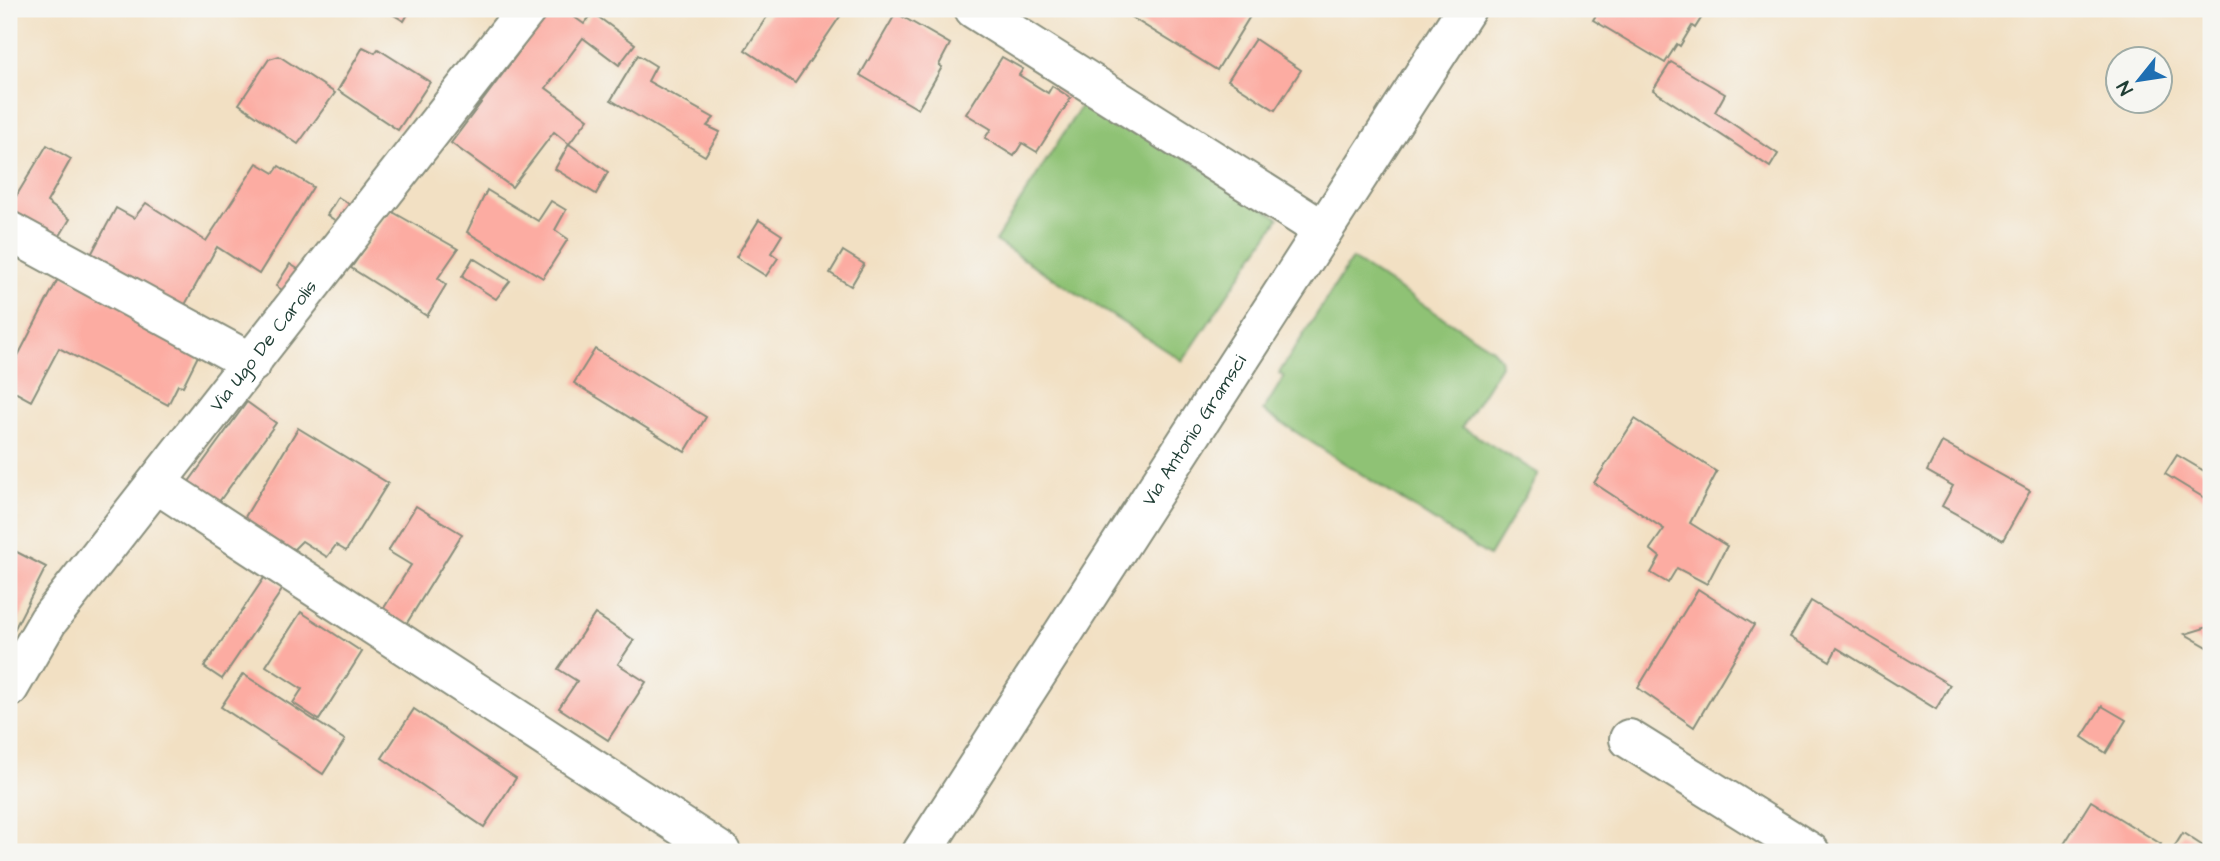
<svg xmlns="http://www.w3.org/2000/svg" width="2220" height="861" viewBox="0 0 2220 861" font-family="'Architects Daughter',sans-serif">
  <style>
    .green { fill: #8fc274; stroke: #578054; stroke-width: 2 }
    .building { fill: #fcaca2 }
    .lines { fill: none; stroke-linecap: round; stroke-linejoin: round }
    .minor-casing { stroke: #888e7c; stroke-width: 42 }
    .minor { stroke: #fff; stroke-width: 38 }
    .labels { text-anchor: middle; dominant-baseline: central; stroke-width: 6; stroke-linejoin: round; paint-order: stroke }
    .street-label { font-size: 19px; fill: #1f3d34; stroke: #f6f6f2 }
  </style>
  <rect width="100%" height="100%" fill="#f6f6f2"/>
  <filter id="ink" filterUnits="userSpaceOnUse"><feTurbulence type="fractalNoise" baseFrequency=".0143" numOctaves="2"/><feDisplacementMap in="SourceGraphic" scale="14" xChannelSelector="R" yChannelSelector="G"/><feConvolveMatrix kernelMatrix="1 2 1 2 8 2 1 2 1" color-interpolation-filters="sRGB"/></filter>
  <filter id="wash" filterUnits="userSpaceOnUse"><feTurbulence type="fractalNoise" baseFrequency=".00686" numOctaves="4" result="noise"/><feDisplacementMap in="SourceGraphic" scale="28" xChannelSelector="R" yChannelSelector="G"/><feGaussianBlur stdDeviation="1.57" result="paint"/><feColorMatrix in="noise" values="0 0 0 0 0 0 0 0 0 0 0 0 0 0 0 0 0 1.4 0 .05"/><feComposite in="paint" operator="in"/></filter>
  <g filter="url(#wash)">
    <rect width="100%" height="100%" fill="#f2e0c3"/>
    <g class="green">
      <polygon points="1088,95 1279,218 1183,361 995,241"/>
      <polygon points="1352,259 1492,349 1500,358 1501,365 1462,427 1538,474 1489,556 1263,411 1284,377 1279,373"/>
    </g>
    <g id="blocks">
      <g class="building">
        <polygon points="384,9 411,9 404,21"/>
        <polygon points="551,9 563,9 584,24 593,13 635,44 619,65 583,38 546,88 588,119 569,144 554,132 512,187 451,143"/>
        <polygon points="772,9 845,9 795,83 745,50"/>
        <polygon points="1118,9 1245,9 1252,13 1217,70"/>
        <polygon points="1600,9 1707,9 1695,28 1692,26 1680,46 1677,44 1665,63 1593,20"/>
        <polygon points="896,13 950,44 939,65 942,67 918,109 860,75"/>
        <polygon points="1255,39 1301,70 1275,110 1228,80"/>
        <polygon points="363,47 375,53 378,49 430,82 398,130 338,90"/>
        <polygon points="638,55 656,66 648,81 714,118 707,126 720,132 705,156 611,100"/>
        <polygon points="279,56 335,93 298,144 239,104 269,59"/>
        <polygon points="1002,57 1023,69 1019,75 1048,93 1052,86 1071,98 1037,152 1022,143 1014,156 985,138 991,129 966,114"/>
        <polygon points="1671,62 1725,94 1715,112 1778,154 1770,167 1653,90"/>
        <polygon points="569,144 608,172 596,194 555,169"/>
        <polygon points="47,145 71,159 47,202 70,219 55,244 9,221 9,208"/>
        <polygon points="257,163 274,173 279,166 313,187 259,274 217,247 181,312 87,262 116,208 134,218 146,203 206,241"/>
        <polygon points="487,190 538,221 551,201 566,210 555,230 568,239 543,278 467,232"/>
        <polygon points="338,197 360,211 348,229 327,215"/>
        <polygon points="391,211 458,249 438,278 446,285 427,316 351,268"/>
        <polygon points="759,220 782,235 771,253 778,258 766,276 736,257"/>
        <polygon points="843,251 864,264 851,286 830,273"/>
        <polygon points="473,258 510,281 496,299 462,277"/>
        <polygon points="290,264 309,276 295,298 276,286"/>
        <polygon points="61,273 203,346 183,386 178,385 168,405 59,348 31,401 9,389 9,373"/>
        <polygon points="595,349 706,417 685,452 574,383"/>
        <polygon points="247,402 276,423 213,510 185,487"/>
        <polygon points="1635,419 1717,472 1690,523 1727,546 1707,584 1677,568 1668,583 1651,573 1660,557 1650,549 1664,529 1594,483"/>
        <polygon points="298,428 388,483 346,551 336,545 327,557 302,541 290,553 242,522"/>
        <polygon points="1942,442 2030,491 2003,540 1942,506 1953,486 1927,471"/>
        <polygon points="2177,455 2211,475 2211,502 2165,474"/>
        <polygon points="416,506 462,534 405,626 382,611 411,565 388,551"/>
        <polygon points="9,548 46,567 11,636 9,636"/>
        <polygon points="266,575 284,587 222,679 204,667"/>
        <polygon points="1698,589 1754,625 1694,727 1638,688"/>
        <polygon points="1811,601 1950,685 1936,709 1837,648 1830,661 1790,637"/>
        <polygon points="301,612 362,652 319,720 293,703 302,689 266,666"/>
        <polygon points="595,614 634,640 618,664 646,682 608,740 559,708 577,681 558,669"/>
        <polygon points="2211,626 2211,649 2185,634"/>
        <polygon points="243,674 345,740 323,774 221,707"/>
        <polygon points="2102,706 2126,720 2106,753 2082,737"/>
        <polygon points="414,709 516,778 484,827 382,758"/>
        <polygon points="2091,801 2161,844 2156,852 2059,852"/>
        <polygon points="2183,833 2206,848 2203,852 2171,852"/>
      </g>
    </g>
  </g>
  <g filter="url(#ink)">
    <use href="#blocks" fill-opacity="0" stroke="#888e7c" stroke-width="2"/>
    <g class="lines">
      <g class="minor-casing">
        <g id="minor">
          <polyline points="974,9 1323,230"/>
          <polyline points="9,231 252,363"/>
          <polyline points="157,484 721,852"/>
          <path id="s1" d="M9 688 48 621 527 9"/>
          <polyline points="1629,739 1810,852"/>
          <path id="s2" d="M922 852 1466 9"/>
        </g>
      </g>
      <use href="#minor" class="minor"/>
    </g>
  </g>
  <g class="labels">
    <g class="street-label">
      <text stroke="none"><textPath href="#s1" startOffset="427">Via Ugo De Carolis</textPath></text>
      <text stroke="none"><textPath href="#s2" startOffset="502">Via Antonio Gramsci</textPath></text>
    </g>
  </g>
  <rect width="2220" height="861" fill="none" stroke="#f6f6f2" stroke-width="35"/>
  <g transform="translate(2139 80) rotate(240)"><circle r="33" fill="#f6f6f2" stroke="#a0aca6" stroke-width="2"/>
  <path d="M0-5L12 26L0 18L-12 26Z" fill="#1f6fb2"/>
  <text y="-10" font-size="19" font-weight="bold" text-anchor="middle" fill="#1f3d34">N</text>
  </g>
</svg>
